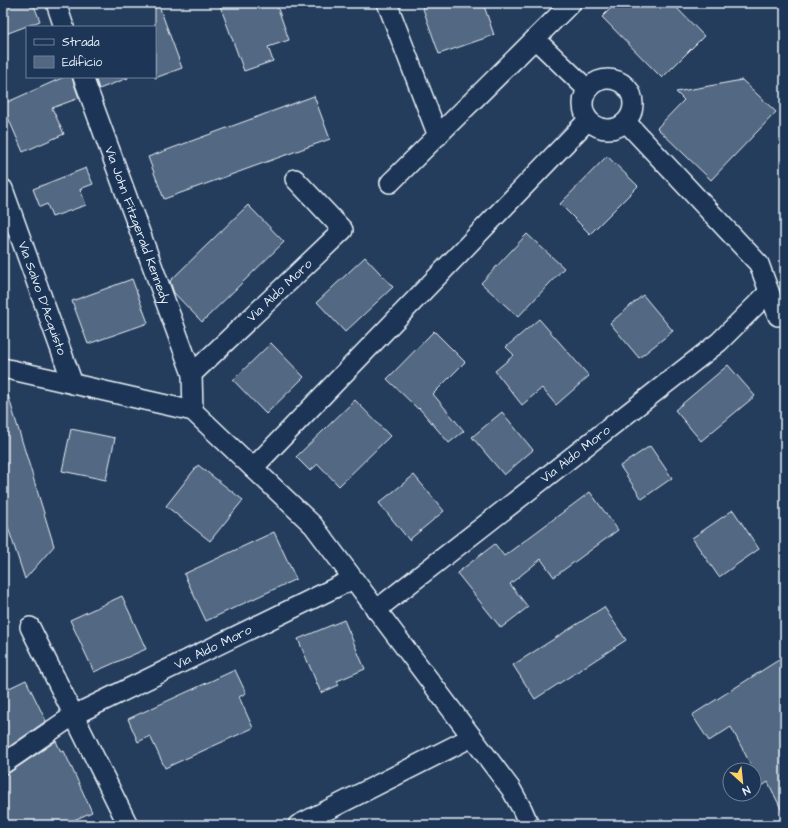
<svg xmlns="http://www.w3.org/2000/svg" width="788" height="828" viewBox="0 0 788 828" font-family="'Architects Daughter',sans-serif">
  <style>
    .building { fill: #536782; stroke: #e8f1f8 }
    .lines { fill: none; stroke-linecap: round; stroke-linejoin: round }
    .street-casing { stroke: #e8f1f8; stroke-width: 22 }
    .street { stroke: #1d3557; stroke-width: 19 }
    .labels { text-anchor: middle; dominant-baseline: central; stroke-width: 3; stroke-linejoin: round; paint-order: stroke }
    .street-label { font-size: 13px; fill: #e8f1f8; stroke: #1d3557 }
  </style>
  <rect width="100%" height="100%" fill="#253d5d"/>
  <filter id="ink" filterUnits="userSpaceOnUse"><feTurbulence type="fractalNoise" baseFrequency=".025" numOctaves="2"/><feDisplacementMap in="SourceGraphic" scale="8" xChannelSelector="R" yChannelSelector="G"/><feConvolveMatrix kernelMatrix="1 2 1 2 8 2 1 2 1" color-interpolation-filters="sRGB"/></filter>
  <g filter="url(#ink)">
    <g class="building">
      <polygon points="3,3 33,3 40,21 3,35"/>
      <polygon points="155,3 158,3 182,68 155,78"/>
      <polygon points="219,3 276,3 289,40 268,47 273,61 244,71"/>
      <polygon points="421,3 483,3 494,35 439,54"/>
      <polygon points="616,3 672,3 704,36 662,78 602,17"/>
      <polygon points="64,77 72,77 73,81 79,98 52,108 64,134 23,152 3,106 3,104"/>
      <polygon points="95,77 128,77 128,78 99,89"/>
      <polygon points="742,80 776,112 711,180 657,128 684,100 676,92"/>
      <polygon points="314,96 330,139 164,199 148,157"/>
      <polygon points="607,156 638,186 590,234 560,204"/>
      <polygon points="86,168 93,184 80,189 86,205 52,217 47,204 40,207 33,189"/>
      <polygon points="248,205 284,242 202,322 174,293 170,281"/>
      <polygon points="527,234 564,268 518,317 481,283"/>
      <polygon points="365,257 393,287 345,332 317,302"/>
      <polygon points="132,279 148,323 88,344 72,301"/>
      <polygon points="643,295 673,331 639,358 610,323"/>
      <polygon points="539,319 589,376 556,405 542,388 522,405 495,371 514,355 506,347"/>
      <polygon points="434,331 465,362 433,394 464,431 449,443 419,408 418,409 387,379"/>
      <polygon points="271,343 304,377 266,414 233,380"/>
      <polygon points="728,365 755,396 701,441 675,410"/>
      <polygon points="8,395 54,546 25,579 3,512 3,396"/>
      <polygon points="355,400 390,436 339,486 318,464 310,471 296,457"/>
      <polygon points="502,412 533,450 504,475 472,437"/>
      <polygon points="71,429 115,438 106,480 62,471"/>
      <polygon points="650,446 672,478 642,499 620,466"/>
      <polygon points="198,465 243,500 210,541 166,506"/>
      <polygon points="414,475 444,511 409,540 379,503"/>
      <polygon points="590,492 618,530 554,577 541,559 510,584 528,607 501,628 457,573 495,544 504,556"/>
      <polygon points="733,510 759,549 719,577 692,538"/>
      <polygon points="274,532 296,579 206,621 184,574"/>
      <polygon points="122,596 146,649 94,672 70,620"/>
      <polygon points="604,607 626,640 535,699 513,665"/>
      <polygon points="344,620 365,669 337,681 339,685 321,693 298,639"/>
      <polygon points="785,656 785,817 768,782 762,786 731,727 709,741 692,715"/>
      <polygon points="235,670 246,693 239,697 253,728 165,768 150,736 138,742 128,719"/>
      <polygon points="26,680 46,721 3,751 3,691"/>
      <polygon points="56,741 61,752 64,751 92,812 63,825 3,825 3,775 9,773"/>
    </g>
    <g class="lines">
      <g class="street-casing">
        <g id="street">
          <polyline points="56,3 64,27"/>
          <polyline points="387,3 438,136"/>
          <polyline points="535,39 587,89"/>
          <path id="s1" d="M83 77 192 374"/>
          <circle cx="608" cy="104" r="25"/>
          <polyline points="626,122 759,264 778,316"/>
          <polyline points="390,183 571,3"/>
          <path id="s2" d="M3 189 73 384"/>
          <polyline points="3,368 193,411 313,525 511,789 522,809 529,825"/>
          <path id="s3" d="M193 411 192 374 343 230 295 179"/>
          <polyline points="253,468 588,120"/>
          <path id="s4" d="M376 610 719 342 769 292"/>
          <polyline points="30,627 128,825"/>
          <path id="s5" d="M3 764 74 715 353 579"/>
          <polyline points="298,825 472,737"/>
        </g>
      </g>
      <use href="#street" class="street"/>
    </g>
  </g>
  <g class="labels">
    <g class="street-label">
      <text stroke="none"><textPath href="#s1" startOffset="158">Via John Fitzgerald Kennedy</textPath></text>
      <text stroke="none"><textPath href="#s3" startOffset="158">Via Aldo Moro</textPath></text>
      <text stroke="none"><textPath href="#s2" startOffset="116">Via Salvo D'Acquisto</textPath></text>
      <text stroke="none"><textPath href="#s4" startOffset="253">Via Aldo Moro</textPath></text>
      <text stroke="none"><textPath href="#s5" startOffset="241">Via Aldo Moro</textPath></text>
    </g>
  </g>
  <rect width="788" height="828" fill="none" stroke="#1d3557" stroke-width="16"/>
  <rect x="8" y="8" width="772" height="812" fill="none" stroke="#e8f1f8" stroke-width="1.5" filter="url(#ink)"/>
  <rect x="26" y="26" width="130" height="52" fill="#1d3557" stroke="#6e8097"/>
  <rect x="34" y="39" width="20" height="6" fill="#1d3557" stroke="#6e8097"/>
  <text x="62" y="46" font-size="12" fill="#e8f1f8">Strada</text>
  <rect x="34" y="56" width="20" height="12" fill="#536782" stroke="#6e8097"/>
  <text x="62" y="66" font-size="12" fill="#e8f1f8">Edificio</text>
  <g transform="translate(742 782) rotate(153)"><circle r="19" fill="#1d3557" stroke="#6e8097"/>
  <path d="M0-3L7 15L0 10L-7 15Z" fill="#ffd166"/>
  <text y="-6" font-size="11" font-weight="bold" text-anchor="middle" fill="#e8f1f8">N</text>
  </g>
</svg>
